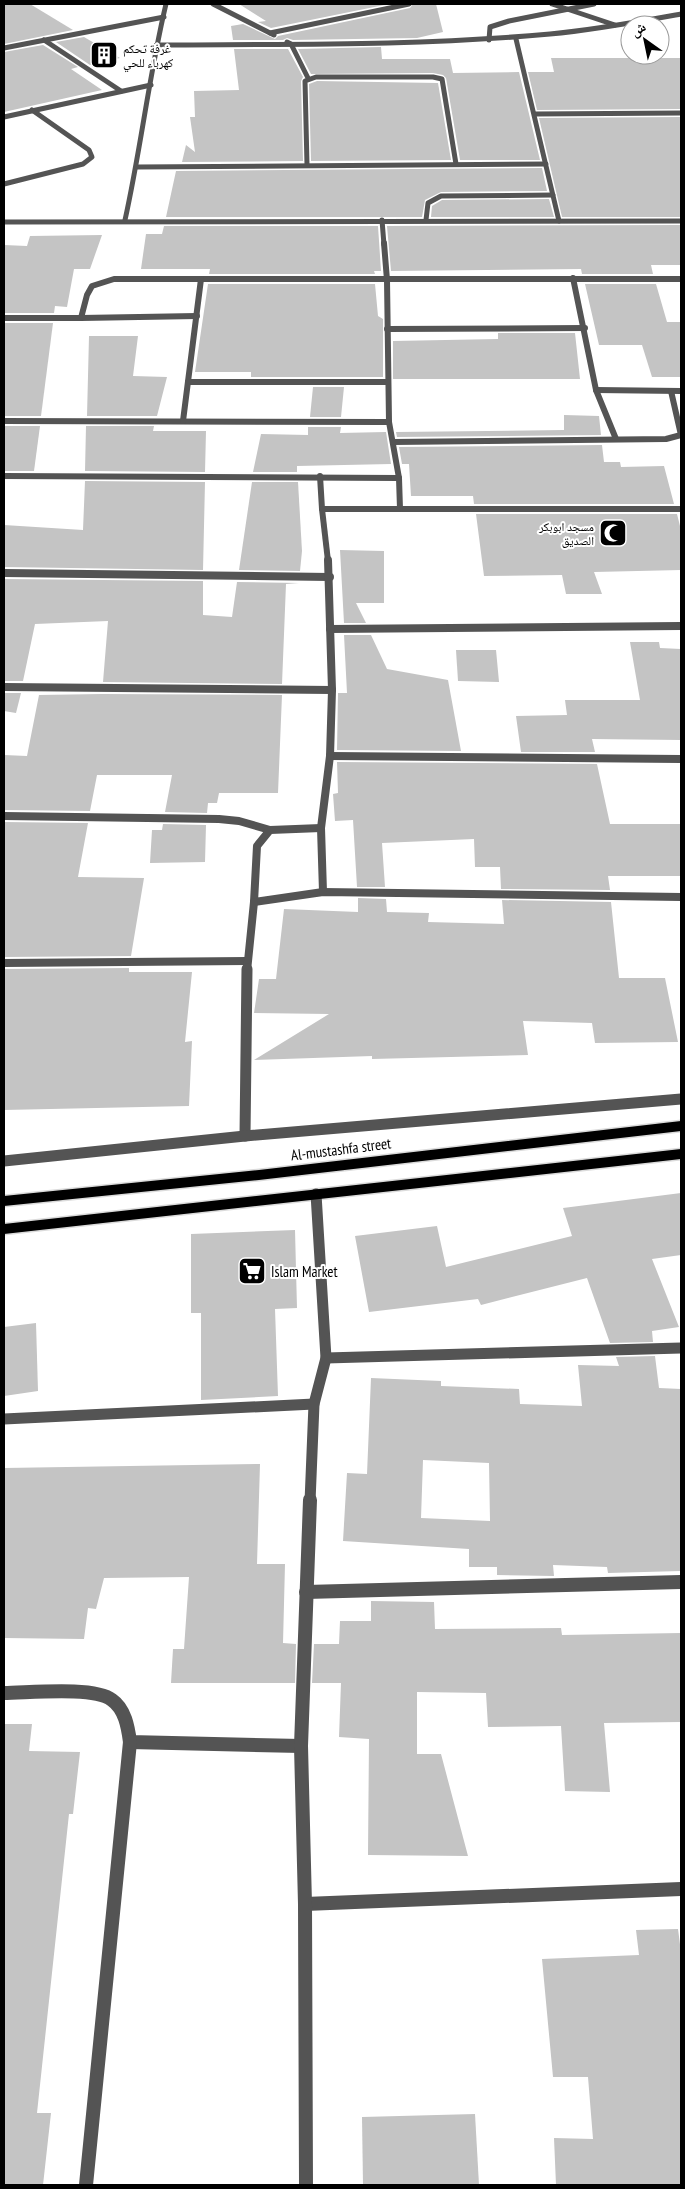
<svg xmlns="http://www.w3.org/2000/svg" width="685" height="2189" viewBox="0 0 685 2189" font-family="'PT Sans Narrow','Noto Naskh Arabic',sans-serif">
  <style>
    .building { fill: #c4c4c4; fill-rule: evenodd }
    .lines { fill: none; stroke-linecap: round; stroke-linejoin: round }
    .primary-casing { stroke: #dbdbdb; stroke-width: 3 }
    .minor-far4 { stroke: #545454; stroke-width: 5 }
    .minor-far3 { stroke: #545454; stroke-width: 6 }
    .minor-far2 { stroke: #545454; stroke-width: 8 }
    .minor-far1 { stroke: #545454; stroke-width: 11 }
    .minor { stroke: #545454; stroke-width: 14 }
    .primary { fill: #000; fill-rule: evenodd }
    .labels { text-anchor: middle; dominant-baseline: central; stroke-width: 4; stroke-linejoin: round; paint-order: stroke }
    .far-poi-label { font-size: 12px; fill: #000; stroke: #fff; text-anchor: start }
    .street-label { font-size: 15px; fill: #000; stroke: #fff }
    .poi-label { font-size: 15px; fill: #000; stroke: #fff; text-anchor: start }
  </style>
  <rect width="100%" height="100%" fill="#fff"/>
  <g class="building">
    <polygon points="4,4 30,4 73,30 4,44"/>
    <polygon points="239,4 389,4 271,28 258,22 266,21"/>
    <polygon points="413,4 436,4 443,32 417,38 293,40 287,38 283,40 233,40 231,26 243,24 275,39 278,36 410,8"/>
    <polygon points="84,37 120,58 90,65 56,42"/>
    <polygon points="43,45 78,67 71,69 102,90 4,112 4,52"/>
    <polygon points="381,47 382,59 450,59 453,73 519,72 540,160 460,160 446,78 443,75 433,73 311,74 298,49"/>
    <polygon points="234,49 288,49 303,77 301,81 303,161 182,162 186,145 195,152 190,117 195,117 194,91 239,90"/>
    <polygon points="551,58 681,58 681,109 537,110 528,72 554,72"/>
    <polygon points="317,81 438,83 451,160 311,161 309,84"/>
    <polygon points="681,117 681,217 562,217 539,118"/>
    <polygon points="542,168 547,191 441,192 425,200 422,217 166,217 176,171"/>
    <polygon points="549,199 554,217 431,217 432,206 442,200"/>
    <polygon points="681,225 681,265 651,265 653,274 582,274 581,269 391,271 387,226"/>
    <polygon points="164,226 378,226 381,271 374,271 375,274 209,274 210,269 141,269 146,234 162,234"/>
    <polygon points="102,235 90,269 74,269 67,307 55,306 54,313 4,313 4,245 27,246 30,236"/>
    <polygon points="208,284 375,284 378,316 383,319 383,377 251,377 251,372 195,372"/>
    <polygon points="585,284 656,284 667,322 681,322 681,377 652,377 642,345 599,345"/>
    <polygon points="4,323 53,323 41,416 4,416"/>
    <polygon points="498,333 575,333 580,379 393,379 393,341 498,339"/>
    <polygon points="89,336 138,336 133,376 167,377 157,416 87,416"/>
    <polygon points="313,387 344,387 341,417 310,417"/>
    <polygon points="564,415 599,416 601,435 397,437 396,432 564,430"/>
    <polygon points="4,426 40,426 34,471 4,471"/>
    <polygon points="86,426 154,426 153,431 206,431 205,472 85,471"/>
    <polygon points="308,427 341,427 340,433 386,432 391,464 297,466 297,472 253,472 261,434 308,435"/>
    <polygon points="602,445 604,462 620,462 621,467 664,466 674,504 474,504 473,496 411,496 409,464 402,464 399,447"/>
    <polygon points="85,481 205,482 203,570 4,567 4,525 83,530"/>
    <polygon points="252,482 298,482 302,551 300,571 239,570"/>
    <polygon points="476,514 677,514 681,530 681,570 594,572 602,594 566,594 562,575 484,576"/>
    <polygon points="340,550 384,551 384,603 356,603 366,623 344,623"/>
    <polygon points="4,579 203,581 203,615 232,617 237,582 299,583 286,584 282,684 103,682 108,621 35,624 23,681 4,681"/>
    <polygon points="344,635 371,635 387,669 448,680 461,751 337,750 338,693 347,693"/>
    <polygon points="630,642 659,642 660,648 681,649 681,740 592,739 595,752 521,752 516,716 567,715 565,700 640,700"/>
    <polygon points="456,650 496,650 499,682 458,681"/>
    <polygon points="4,693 21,693 16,713 4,711"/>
    <polygon points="102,694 282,695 278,793 219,793 217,803 208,803 207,813 165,812 172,775 97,775 90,811 4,810 4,755 27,756 39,695"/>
    <polygon points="337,762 597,764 610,824 681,824 681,876 608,876 610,890 501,889 500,867 475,867 474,839 382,843 385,887 357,887 353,820 335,821 333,794 338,793"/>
    <polygon points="4,822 88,823 78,877 144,878 131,956 4,957"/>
    <polygon points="163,824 206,825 205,862 150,863 152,830 162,830"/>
    <polygon points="358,898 386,899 387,912 429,913 428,922 504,924 502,900 611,902 619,978 665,978 678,1042 595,1043 592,1023 523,1021 528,1055 372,1059 372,1056 254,1060 329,1014 254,1013 259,979 276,979 284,909 358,912"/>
    <polygon points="129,968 129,972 192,972 185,1042 192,1041 189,1106 4,1110 4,969"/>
    <polygon points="681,1193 681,1255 652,1259 679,1327 652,1331 653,1342 610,1343 587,1278 481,1305 478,1299 369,1312 355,1236 437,1226 446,1267 572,1236 563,1208"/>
    <polygon points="295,1230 297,1308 275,1309 278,1396 201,1400 201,1313 191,1313 191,1234"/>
    <polygon points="36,1323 38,1391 4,1396 4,1327"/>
    <path d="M655 1356 659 1388 681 1389V1571L608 1573 607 1567 553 1565 554 1576 497 1575V1567H469V1549L343 1541 347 1473 367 1474 371 1378 441 1381V1386L519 1389 520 1404 582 1406 578 1365 619 1366 616 1357ZM423 1460 489 1463 490 1521 421 1518Z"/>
    <polygon points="260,1464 257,1564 285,1564 283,1643 296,1644 295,1683 171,1683 173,1649 184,1649 189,1577 104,1578 96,1609 88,1608 84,1639 4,1638 4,1468"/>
    <polygon points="371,1601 434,1602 435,1629 561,1628 562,1635 681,1633 681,1722 604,1723 610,1792 565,1791 561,1726 488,1727 486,1693 417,1692 417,1754 441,1754 468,1856 368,1855 369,1739 339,1737 341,1683 312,1683 314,1644 339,1644 340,1621 371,1621"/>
    <polygon points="4,1724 32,1724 29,1751 80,1752 73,1814 69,1814 37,2113 51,2113 43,2185 4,2185"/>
    <polygon points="678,1929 681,1952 681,2185 556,2185 554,2138 593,2139 588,2077 553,2077 542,1959 639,1955 636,1930"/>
    <polygon points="475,2114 479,2185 363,2185 362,2117"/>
  </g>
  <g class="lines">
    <g class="primary-casing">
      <g id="primary">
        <polygon points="681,1121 681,1131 259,1180 4,1206 4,1196 259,1170"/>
        <polygon points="681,1149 681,1159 4,1234 4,1224"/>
      </g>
    </g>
    <g class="minor-far4">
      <polyline points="213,4 274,35"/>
      <polyline points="552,4 615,25"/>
      <polyline points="270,33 409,4"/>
      <polyline points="516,39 559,221"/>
      <polyline points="44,40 121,91"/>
      <polyline points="489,40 490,27 509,21 594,4"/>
      <polyline points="287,42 291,44 308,78"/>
      <path d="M156 45C287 44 419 46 550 34 594 30 637 22 681 14"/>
      <polyline points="4,48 164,17"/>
      <polyline points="535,114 681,113"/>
      <polyline points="4,117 151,85"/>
      <polyline points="307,165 305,81 316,77 433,77 442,79 456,164"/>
      <polyline points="137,167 546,164"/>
      <polyline points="4,184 83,164 92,157 89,150 32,110"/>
      <path d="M125 220C141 148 149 75 166 4"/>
      <polyline points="382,220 384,245"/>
      <polyline points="426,220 428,203 441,196 553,195"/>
      <polyline points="4,222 681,221"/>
    </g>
    <g class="minor-far3">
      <polyline points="384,243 387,280 389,422 399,478 400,509 681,509"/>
      <polyline points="573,278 596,390 616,439"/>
      <polyline points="197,316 81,318 87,295 92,286 114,279 681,279"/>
      <polyline points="4,318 81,318"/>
      <polyline points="387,329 585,328"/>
      <polyline points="188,382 387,382"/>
      <polyline points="596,390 681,391"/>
      <polyline points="671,391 681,435"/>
      <polyline points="4,421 389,422"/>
      <polyline points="183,421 201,279"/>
      <polyline points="393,442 666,439 681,435"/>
      <polyline points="4,476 399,478"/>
      <polyline points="320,476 322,509 400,509"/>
      <polyline points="322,509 328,561"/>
    </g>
    <g class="minor-far2">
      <polyline points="4,573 330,577"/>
      <polyline points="330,629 681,626"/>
      <polyline points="4,687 332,690"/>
      <polyline points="330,756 681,759"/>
      <polyline points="4,816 219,819 239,821 270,830"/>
      <polyline points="321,828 270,830 257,846 254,902 323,892 681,897"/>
      <polyline points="323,892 321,828 330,756 332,690 328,560"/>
      <polyline points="4,963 247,961"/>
      <polyline points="247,971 254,902"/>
    </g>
    <g class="minor-far1">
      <polyline points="245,1136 247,969"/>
      <polyline points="4,1161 245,1136 681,1099"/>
      <polyline points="326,1358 681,1348"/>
      <polyline points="4,1419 314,1404"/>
      <polyline points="310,1502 314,1404 326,1358 316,1194"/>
    </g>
    <g class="minor">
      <polyline points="306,1592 681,1582"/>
      <path d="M4 1693C28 1693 94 1686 112 1700 125 1709 128 1727 130 1742L301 1746"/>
      <polyline points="305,1904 681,1889"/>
      <polyline points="86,2185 130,1742"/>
      <polyline points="306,2185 305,1904 301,1746 310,1500"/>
    </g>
    <use href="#primary" class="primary"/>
  </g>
  <defs>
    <g id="building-square" transform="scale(1.4375)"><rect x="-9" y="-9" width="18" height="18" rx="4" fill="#000" stroke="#fff"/><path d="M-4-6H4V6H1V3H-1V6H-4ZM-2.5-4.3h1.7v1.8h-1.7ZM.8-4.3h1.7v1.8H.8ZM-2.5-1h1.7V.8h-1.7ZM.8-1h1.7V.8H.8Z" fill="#fff"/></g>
    <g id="mosque-square" transform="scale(1.4375)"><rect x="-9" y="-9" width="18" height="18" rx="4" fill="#000" stroke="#fff"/><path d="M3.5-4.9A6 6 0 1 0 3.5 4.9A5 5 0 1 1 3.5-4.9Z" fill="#fff"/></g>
    <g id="supermarket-square" transform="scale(1.4375)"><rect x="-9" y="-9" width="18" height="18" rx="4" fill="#000" stroke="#fff"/><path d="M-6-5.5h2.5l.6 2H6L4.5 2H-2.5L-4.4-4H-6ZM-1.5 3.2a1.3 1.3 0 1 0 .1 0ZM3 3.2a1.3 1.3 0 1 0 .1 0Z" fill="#fff"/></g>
  </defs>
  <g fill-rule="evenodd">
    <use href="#building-square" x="104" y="55"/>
    <use href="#mosque-square" x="613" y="533"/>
    <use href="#supermarket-square" x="252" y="1271"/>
  </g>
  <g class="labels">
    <g class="far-poi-label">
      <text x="123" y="48">غرفة تحكم<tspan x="123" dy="14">كهرباء للحي</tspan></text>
      <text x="594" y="526" text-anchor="end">مسجد ابوبكر<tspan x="594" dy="14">الصديق</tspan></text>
    </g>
    <g class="street-label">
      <text transform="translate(341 1149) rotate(-7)">Al-mustashfa street</text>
    </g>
    <g class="poi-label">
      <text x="271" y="1271">Islam Market</text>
    </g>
  </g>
  <rect width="685" height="2189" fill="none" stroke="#000000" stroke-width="10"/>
  <g transform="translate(645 40) rotate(327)"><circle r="24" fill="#ffffff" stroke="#999999"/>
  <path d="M0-4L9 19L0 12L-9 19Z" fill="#000000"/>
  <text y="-8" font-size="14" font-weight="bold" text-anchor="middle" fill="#000000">ش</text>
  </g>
</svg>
